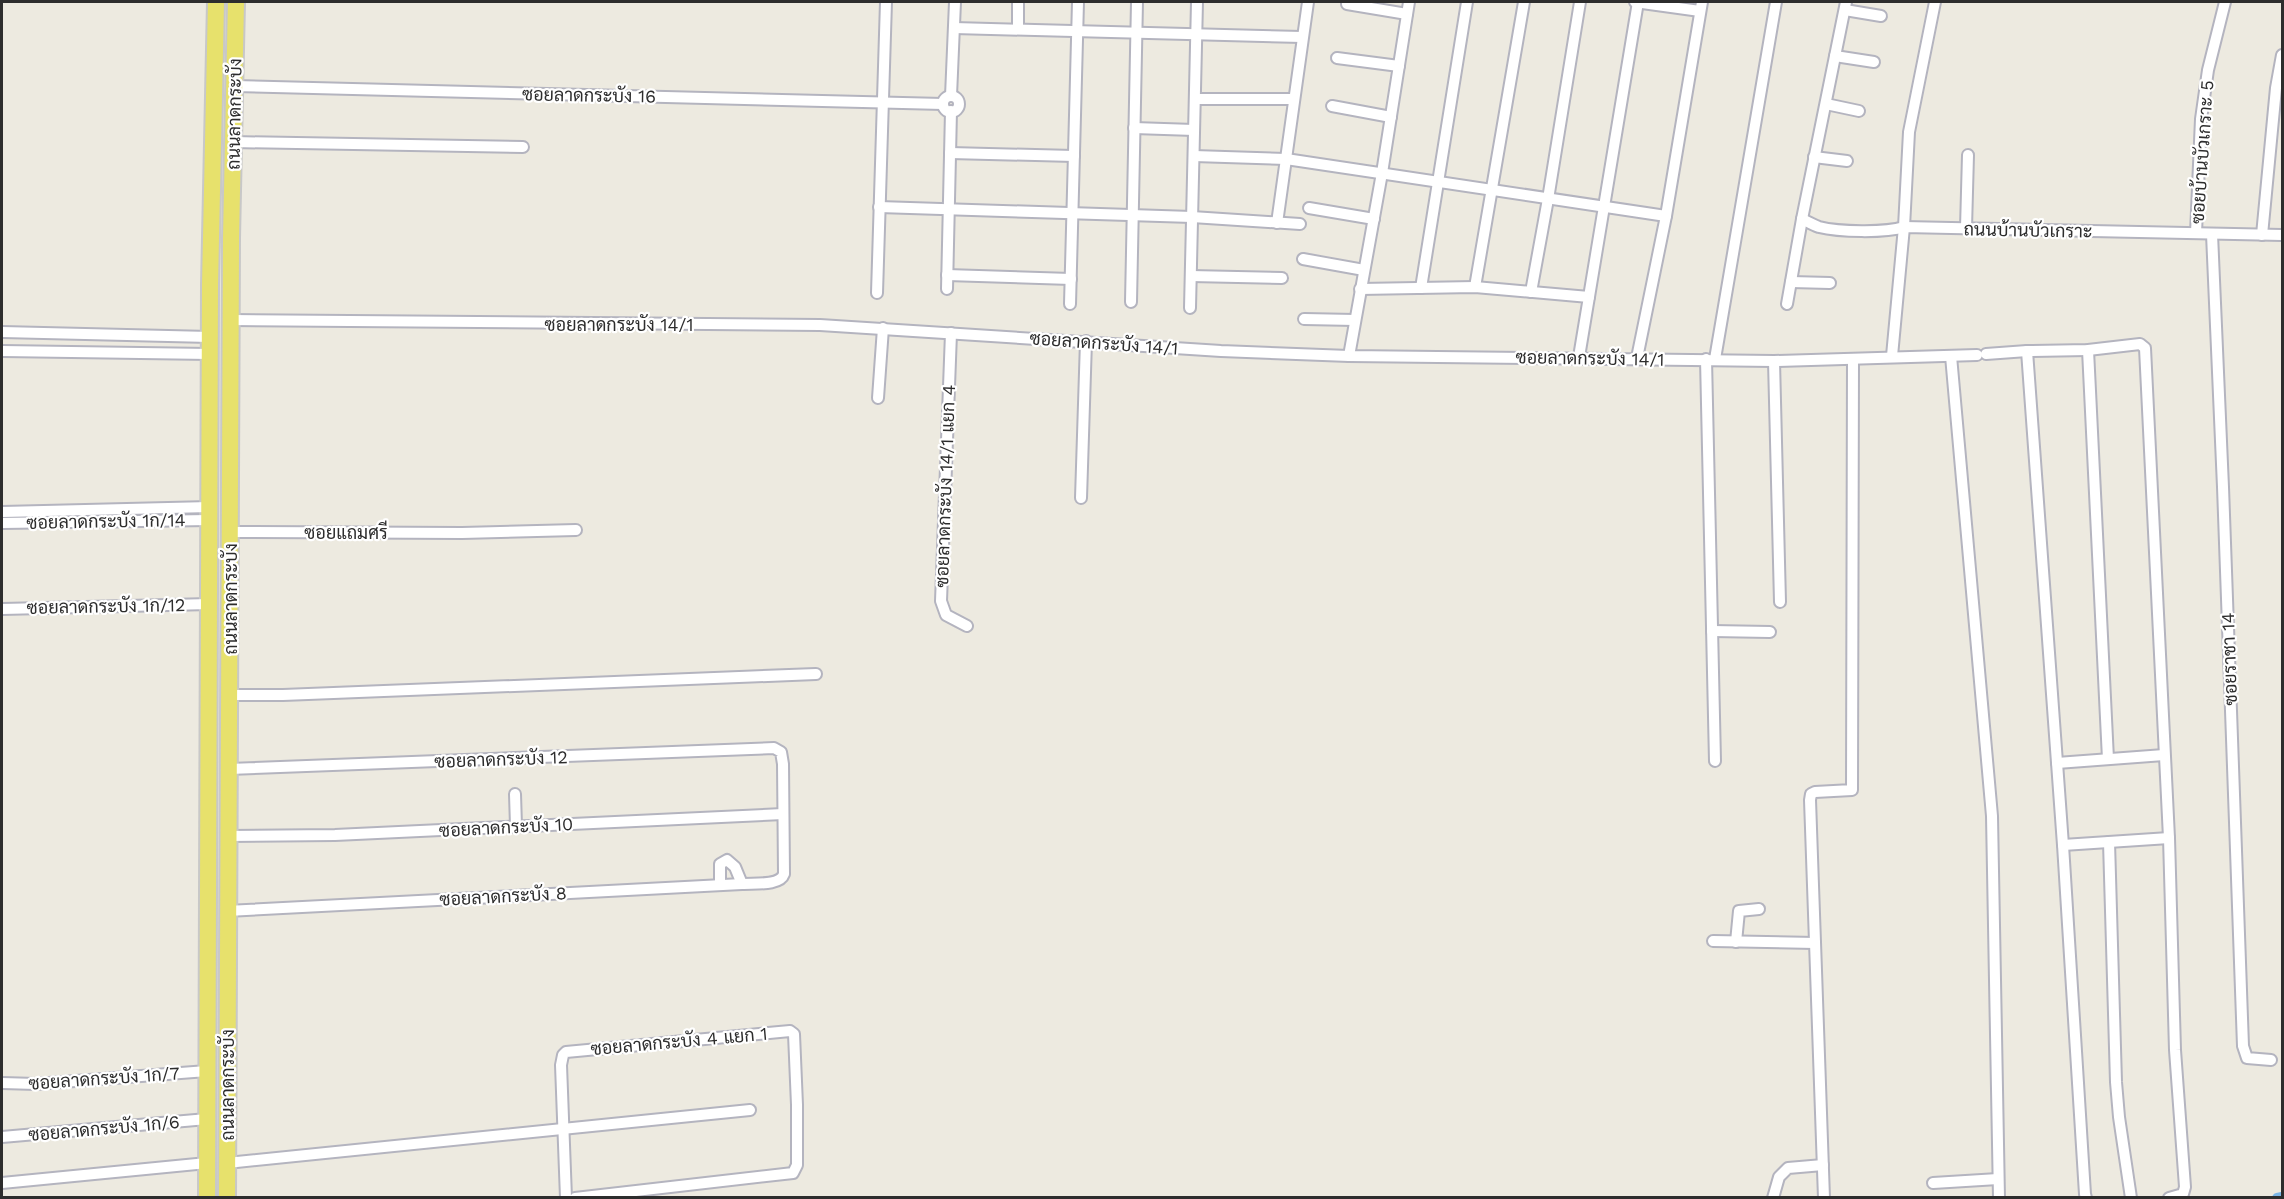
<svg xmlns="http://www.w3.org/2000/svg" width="2284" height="1199" viewBox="0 0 2284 1199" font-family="'Work Sans',Sarabun,sans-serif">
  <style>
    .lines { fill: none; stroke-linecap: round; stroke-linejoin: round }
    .canal { stroke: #7cb6e6; stroke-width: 10 }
    .street-casing { stroke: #b4b4bf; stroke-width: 14 }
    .primary-casing { stroke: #c8c8c8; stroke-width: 20 }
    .street { stroke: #fff; stroke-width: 10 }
    .primary { stroke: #e7e16c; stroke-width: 16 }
    .labels { text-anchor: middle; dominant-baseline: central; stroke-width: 4.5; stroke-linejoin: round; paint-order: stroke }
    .street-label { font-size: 18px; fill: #2d2d2d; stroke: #fff }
  </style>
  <rect width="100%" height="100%" fill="#edeae0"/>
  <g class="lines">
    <polyline class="canal" points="2277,1198 2282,1197"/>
    <g class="street-casing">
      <g id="street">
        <polyline points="1635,2 1700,11"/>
        <polyline points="1347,4 1407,14"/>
        <polyline points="1845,10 1881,16"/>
        <polyline points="954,28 1302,37"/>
        <polyline points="1018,29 1018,2"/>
        <polyline points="1835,56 1874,62"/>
        <polyline points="1337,58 1399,66"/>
        <polyline points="234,86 943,104"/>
        <polyline points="951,96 955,2"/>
        <circle cx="951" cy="104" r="8"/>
        <polyline points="1195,99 1294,99"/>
        <polyline points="1826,104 1859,111"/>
        <polyline points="1332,106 1391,117"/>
        <polyline points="1134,128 1194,130"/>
        <polyline points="233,142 523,147"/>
        <polyline points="950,153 1074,156"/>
        <polyline points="1194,156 1286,159 1666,216"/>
        <polyline points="1814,157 1847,161"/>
        <polyline points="879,207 1192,217 1300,224"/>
        <polyline points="1309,208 1374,219"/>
        <path d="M1802 219C1808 222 1813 225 1819 227 1839 232 1885 233 1904 227L1909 132 1935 2"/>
        <polyline points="1277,223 1308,2"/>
        <polyline points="1966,228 1968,155"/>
        <polyline points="2196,233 2201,119 2208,70 2225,2"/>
        <polyline points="2212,234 2223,487 2243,1046 2247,1058 2271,1060"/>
        <polyline points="2262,235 2276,88 2282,55"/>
        <polyline points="1303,259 1364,270"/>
        <polyline points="947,275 1071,279"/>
        <polyline points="1191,276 1282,278"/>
        <polyline points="1791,282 1830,283"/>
        <polyline points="1475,287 1524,2"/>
        <polyline points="1421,288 1467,2"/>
        <polyline points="947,289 951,111"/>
        <polyline points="1360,289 1475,287 1589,297"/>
        <polyline points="1531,292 1548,199 1580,2"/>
        <polyline points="877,293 886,2"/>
        <polyline points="1131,302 1137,2"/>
        <polyline points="1070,304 1078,2"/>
        <polyline points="1787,304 1802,219 1846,2"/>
        <polyline points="1190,308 1197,2"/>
        <polyline points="1304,319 1355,320"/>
        <polyline points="231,320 820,325 1221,351 1349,356 1774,361 1977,355"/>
        <polyline points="2,332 210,337"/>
        <polyline points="951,333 941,601 946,615 967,626"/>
        <polyline points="2088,350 2108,759"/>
        <polyline points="2,351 210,354"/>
        <polyline points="2027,351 2063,845 2085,1194 2086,1198"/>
        <polyline points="1986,354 2027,351 2088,350 2140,344 2145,348 2169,838 2175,1050 2185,1187 2183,1194 2169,1198"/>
        <polyline points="1349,356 1382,173 1409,2"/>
        <polyline points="1892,356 1904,227 2282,235"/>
        <polyline points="1951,356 1992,816 1999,1198"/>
        <polyline points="1579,357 1638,2"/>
        <polyline points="1637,358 1666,216 1702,2"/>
        <polyline points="1706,359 1715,761"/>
        <polyline points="1715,359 1776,2"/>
        <polyline points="1774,361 1780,602"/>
        <polyline points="878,398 883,328"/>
        <polyline points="1081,498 1086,341"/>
        <polyline points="2,512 210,507"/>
        <polyline points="2,523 210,520"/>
        <polyline points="231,532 462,533 576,530"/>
        <polyline points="2,609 210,604"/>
        <polyline points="1712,631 1770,632"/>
        <polyline points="229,695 283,695 816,674"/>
        <polyline points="2057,763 2164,755"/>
        <polyline points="515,794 516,826"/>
        <polyline points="228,836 335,835 783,814"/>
        <polyline points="2109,842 2116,1082 2119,1117 2131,1198"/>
        <polyline points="2063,845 2169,838"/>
        <polyline points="720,885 720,864 727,860 735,867 742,884"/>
        <path d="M227 911 742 884C755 883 780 886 784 874L783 764 781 752 774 748 229 769"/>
        <polyline points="1713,941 1815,943"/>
        <polyline points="1736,942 1739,911 1759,909"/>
        <polyline points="2,1083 36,1084 207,1071"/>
        <polyline points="2,1137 207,1119"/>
        <polyline points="227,1163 750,1110"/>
        <polyline points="2,1183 207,1163"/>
        <polyline points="1933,1183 1998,1179"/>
        <polyline points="566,1198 561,1065 563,1055 566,1052 790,1031 794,1034 797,1105 797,1165 793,1173 575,1198"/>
        <polyline points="1773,1198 1779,1177 1788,1168 1823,1165"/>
        <polyline points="1824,1198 1810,800 1811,794 1815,792 1852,790 1853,359"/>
      </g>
    </g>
    <g class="primary-casing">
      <g id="primary">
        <polyline points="207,1198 210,285 216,2"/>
        <polyline points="227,1198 231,238 236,2"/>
      </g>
    </g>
    <use href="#street" class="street"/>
    <use href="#primary" class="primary"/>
  </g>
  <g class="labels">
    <g class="street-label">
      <text transform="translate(589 95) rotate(1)">ซอยลาดกระบัง 16</text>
      <text transform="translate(234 114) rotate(-89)">ถนนลาดกระบัง</text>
      <text transform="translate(2202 152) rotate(-86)">ซอยบ้านบัวเกราะ 5</text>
      <text transform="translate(2028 230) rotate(1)">ถนนบ้านบัวเกราะ</text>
      <text x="619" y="324">ซอยลาดกระบัง 14/1</text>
      <text transform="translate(1104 343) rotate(4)">ซอยลาดกระบัง 14/1</text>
      <text transform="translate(1590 358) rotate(1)">ซอยลาดกระบัง 14/1</text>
      <text transform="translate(945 486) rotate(-88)">ซอยลาดกระบัง 14/1 แยก 4</text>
      <text transform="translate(106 521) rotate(-1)">ซอยลาดกระบัง 1ก/14</text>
      <text x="346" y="532">ซอยแถมศรี</text>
      <text transform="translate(230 599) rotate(-90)">ถนนลาดกระบัง</text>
      <text transform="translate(106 606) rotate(-1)">ซอยลาดกระบัง 1ก/12</text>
      <text transform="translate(2229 659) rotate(-92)">ซอยราชา 14</text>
      <text transform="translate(501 759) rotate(-2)">ซอยลาดกระบัง 12</text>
      <text transform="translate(506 827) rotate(-3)">ซอยลาดกระบัง 10</text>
      <text transform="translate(503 896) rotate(-3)">ซอยลาดกระบัง 8</text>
      <text transform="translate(679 1041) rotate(-5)">ซอยลาดกระบัง 4 แยก 1</text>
      <text transform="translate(104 1078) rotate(-4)">ซอยลาดกระบัง 1ก/7</text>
      <text transform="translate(227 1085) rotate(-90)">ถนนลาดกระบัง</text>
      <text transform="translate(104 1128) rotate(-5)">ซอยลาดกระบัง 1ก/6</text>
    </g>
  </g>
  <rect width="2284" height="1199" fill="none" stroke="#2d2d2d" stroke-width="6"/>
</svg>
